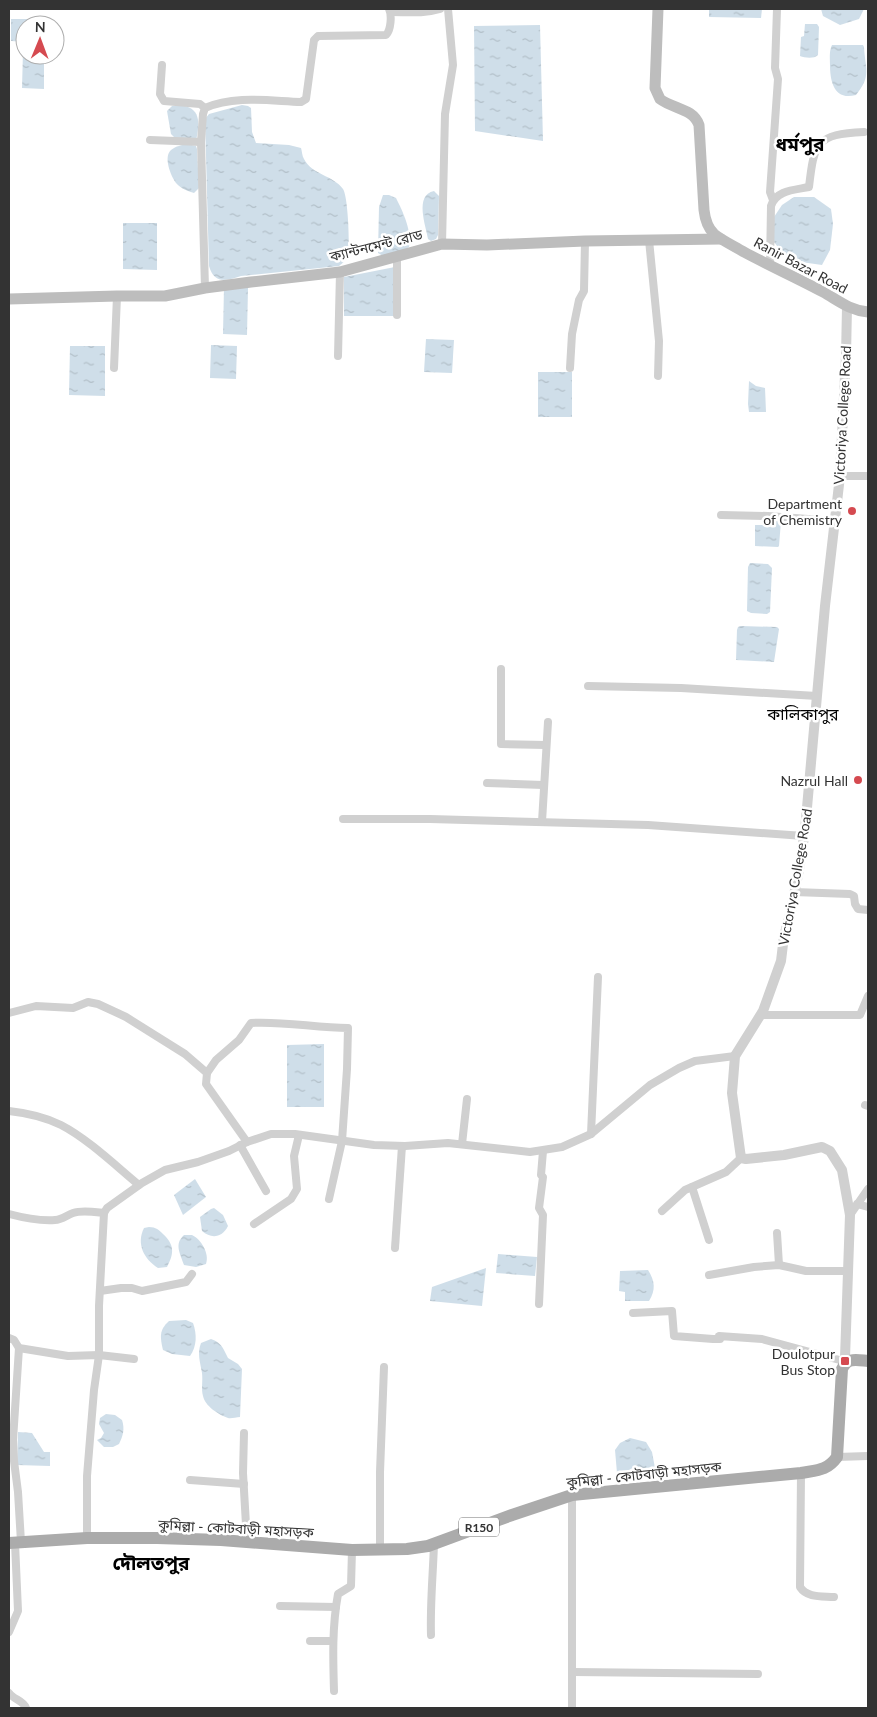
<svg xmlns="http://www.w3.org/2000/svg" width="877" height="1717" viewBox="0 0 877 1717" font-family="Lato,'Noto Sans Bengali',sans-serif">
  <style>
    .water { fill: url(#water-ripples) }
    .lines { fill: none; stroke-linecap: round; stroke-linejoin: round }
    .minor { stroke: #d0d0d0; stroke-width: 8 }
    .tertiary { stroke: #d0d0d0; stroke-width: 10 }
    .secondary { stroke: #bdbdbd; stroke-width: 11 }
    .primary { stroke: #ababab; stroke-width: 12 }
    .poi-dot { fill: #d54a50; stroke: #fff; stroke-width: 2 }
    .labels { text-anchor: middle; dominant-baseline: central; stroke-width: 5; stroke-linejoin: round; paint-order: stroke }
    .shield { fill: #fff; stroke: #707070; stroke-width: 1 }
    .shield-label { font-size: 12px; font-weight: bold; fill: #333 }
    .street-label { font-size: 14px; fill: #333; stroke: #fff }
    .poi-label { font-size: 14px; fill: #333; stroke: #fff; text-anchor: end }
    .quarter-label { font-size: 16px; fill: #000; stroke: #fff }
    .district-label { font-size: 19px; font-weight: bold; fill: #000; stroke: #fff }
  </style>
  <defs>
    <pattern id="water-ripples" width="26" height="14" patternUnits="userSpaceOnUse" patternTransform="scale(1.25)"><rect width="26" height="14" fill="#cfdee9"/><path d="M2 4q2-2 4 0t4 0M15 11q2-2 4 0t4 0" fill="none" stroke="#b2bfc8"/></pattern>
  </defs>
  <rect width="100%" height="100%" fill="#fff"/>
  <g class="water">
    <polygon points="709,9 762,9 761,18 709,17"/>
    <polygon points="821,9 864,9 859,19 840,25 823,16"/>
    <polygon points="11,19 37,19 37,25 25,25 25,42 11,41"/>
    <path d="M805 24H817L819 27 818 55C814 59 805 58 800 56L801 37 804 36Z"/>
    <polygon points="540,25 543,141 475,131 474,26"/>
    <path d="M832 45H863L864 47C865 68 872 76 856 95 834 101 830 81 830 65 830 58 829 51 832 45Z"/>
    <polygon points="23,51 25,51 25,55 44,55 44,89 22,88"/>
    <path d="M179 105C201 107 200 122 196 141L175 138 171 134 167 111 172 106Z"/>
    <path d="M242 105 248 106 251 108 252 132 256 143 289 145 301 148C302 151 302 156 304 159 312 175 333 175 343 189 348 196 350 245 348 254 347 259 342 264 339 266L241 276C226 281 214 284 209 266L205 119 209 114Z"/>
    <path d="M187 144 196 146 197 149 199 188 194 193C188 191 181 189 176 183 171 176 163 157 171 150 176 146 182 145 187 144Z"/>
    <path d="M434 191 439 196 438 235 436 239 431 241 428 239C426 226 414 195 434 191Z"/>
    <path d="M383 195H389L396 198C403 212 412 231 409 247L402 251 383 256 378 253 379 207Z"/>
    <polygon points="794,197 814,197 831,209 833,224 830,250 822,265 794,261 781,251 774,242 774,217 782,205"/>
    <polygon points="123,223 157,223 157,270 123,269"/>
    <polygon points="395,267 394,316 344,316 344,277"/>
    <polygon points="224,287 248,288 247,335 223,334"/>
    <polygon points="426,339 454,340 452,373 424,372"/>
    <polygon points="211,345 237,346 236,379 210,378"/>
    <polygon points="70,346 105,346 105,396 69,395"/>
    <rect x="538" y="372" width="34" height="45"/>
    <polygon points="749,381 756,386 765,388 766,412 749,412 748,404"/>
    <polygon points="770,519 781,521 779,546 778,547 755,546 755,525 767,525 767,520"/>
    <polygon points="750,563 768,564 772,568 770,612 767,614 751,613 747,611 748,567"/>
    <polygon points="741,626 777,627 779,629 774,662 736,660 737,630 738,627"/>
    <polygon points="324,1044 324,1107 287,1107 287,1045"/>
    <polygon points="195,1179 206,1197 183,1215 174,1195"/>
    <path d="M214 1208 223 1215 228 1226C222 1238 211 1239 202 1231L200 1217 211 1209Z"/>
    <path d="M149 1227C156 1227 159 1230 163 1234 175 1245 174 1254 167 1267L158 1268C144 1259 136 1244 144 1228Z"/>
    <path d="M184 1235H192C201 1239 210 1254 206 1264L196 1267 184 1265C180 1253 174 1244 184 1235Z"/>
    <polygon points="498,1254 537,1257 535,1276 496,1273"/>
    <polygon points="486,1268 482,1306 430,1301 432,1287"/>
    <path d="M648 1270C655 1281 656 1290 649 1301H625V1292L619 1291 620 1271Z"/>
    <path d="M186 1320 193 1323C197 1334 197 1346 190 1356L172 1354 163 1350C160 1337 159 1330 169 1321Z"/>
    <path d="M211 1339C222 1343 223 1348 228 1358L238 1364 242 1369 240 1417C236 1417 231 1419 228 1418 219 1415 205 1406 203 1396 201 1389 203 1381 202 1373 200 1362 197 1353 201 1343Z"/>
    <path d="M106 1414 115 1415 122 1420C125 1429 123 1436 119 1444L113 1447H104L97 1440 101 1438 104 1433 99 1424 100 1418Z"/>
    <polygon points="18,1432 32,1433 44,1452 50,1452 50,1466 17,1465"/>
    <polygon points="630,1438 646,1442 652,1452 655,1468 617,1473 615,1450 620,1443"/>
  </g>
  <g class="lines">
    <g class="minor">
      <path d="M391 12C407 12 424 14 440 9"/>
      <polyline points="162,65 160,94 164,101 200,104 205,108"/>
      <polyline points="150,140 201,142"/>
      <polyline points="773,200 770,192 778,79 775,68 777,9"/>
      <polyline points="649,240 659,341 658,376"/>
      <polyline points="442,244 445,114 453,65 448,9"/>
      <path d="M770 266 771 206C776 190 795 190 809 187 814 143 816 134 864 132"/>
      <path d="M205 288 201 142 203 114 205 108C234 95 270 101 301 102L306 99 314 40 318 36 386 35C391 30 392 15 389 9"/>
      <polyline points="397,315 397,257"/>
      <polyline points="338,356 340,272"/>
      <polyline points="114,368 117,296"/>
      <polyline points="570,368 572,334 579,300 584,291 585,241"/>
      <polyline points="840,476 868,476"/>
      <polyline points="721,515 768,516 835,521"/>
      <polyline points="501,669 501,744 546,745"/>
      <polyline points="588,686 681,688 817,696"/>
      <polyline points="487,783 543,785"/>
      <polyline points="343,819 430,819 648,825 804,836"/>
      <polyline points="542,822 548,722"/>
      <polyline points="794,892 850,894 854,896 855,904 858,909 868,910"/>
      <polyline points="9,1013 36,1006 73,1008 88,1002 98,1004 126,1017 185,1054 207,1073 206,1084 247,1142"/>
      <polyline points="761,1015 860,1015 868,996"/>
      <path d="M207 1073 216 1060 239 1040 251 1023C284 1021 316 1028 348 1028L347 1069 342 1141 329 1199"/>
      <polyline points="865,1105 868,1106"/>
      <path d="M9 1111C27 1113 45 1117 61 1125 88 1139 116 1166 139 1185"/>
      <polyline points="591,1134 598,977"/>
      <polyline points="462,1144 467,1099"/>
      <polyline points="240,1145 266,1191"/>
      <polyline points="692,1187 709,1240"/>
      <polyline points="857,1204 868,1207"/>
      <polyline points="662,1211 685,1190 726,1172 741,1158"/>
      <path d="M9 1214C24 1218 40 1221 55 1220 62 1220 67 1215 73 1213 82 1210 94 1212 104 1213"/>
      <polyline points="850,1215 868,1189"/>
      <polyline points="254,1224 291,1199 297,1189 294,1156 299,1135"/>
      <polyline points="777,1233 779,1265"/>
      <polyline points="395,1248 402,1146"/>
      <polyline points="709,1275 754,1267 779,1265 806,1271 848,1271"/>
      <polyline points="100,1291 121,1288 132,1288 142,1291 186,1282 192,1274"/>
      <polyline points="539,1304 543,1215 539,1208 543,1177 541,1175 543,1151"/>
      <polyline points="633,1313 672,1311 674,1336 713,1339 720,1339 719,1336 762,1339 847,1362"/>
      <polyline points="9,1338 14,1340 19,1348 68,1356 99,1355 134,1359"/>
      <polyline points="19,1348 13,1440 14,1461 18,1492 21,1542"/>
      <polyline points="244,1433 243,1473 247,1542"/>
      <polyline points="837,1457 868,1456"/>
      <path d="M801 1473 800 1587C807 1598 822 1596 834 1597"/>
      <polyline points="190,1480 244,1484"/>
      <polyline points="572,1495 572,1708"/>
      <polyline points="87,1538 87,1476 94,1390 99,1355 99,1306 104,1213 107,1208 142,1183 165,1170 198,1162 229,1151 247,1142 271,1134 295,1134 374,1145 405,1146 448,1143 530,1152 562,1147 591,1134 650,1085 679,1068 695,1061 735,1056"/>
      <polyline points="380,1551 380,1472 384,1367"/>
      <polyline points="280,1606 336,1607"/>
      <polyline points="9,1632 18,1611 15,1543"/>
      <path d="M431 1635C430 1605 433 1574 434 1544"/>
      <polyline points="310,1641 333,1641"/>
      <polyline points="573,1672 758,1674"/>
      <path d="M334 1691C333 1658 332 1627 338 1594L351 1586 352 1550"/>
      <path d="M9 1693C14 1700 23 1700 26 1708"/>
    </g>
    <polyline class="tertiary" points="847,1362 845,1358 850,1215 842,1170 830,1151 822,1147 784,1155 746,1159 741,1158 732,1093 735,1056 763,1011 781,961 784,936 791,911 800,864 805,830 825,606 840,476 846,356 847,307"/>
    <g class="secondary">
      <path d="M658 9 655 88 660 99C673 109 693 108 699 125L704 210C705 219 707 227 714 234 723 241 734 246 744 252 770 266 797 278 823 292 839 301 849 310 868 312"/>
      <polyline points="9,299 117,296 165,296 205,288 251,282 340,272 442,244 487,245 585,241 721,239"/>
    </g>
    <path class="primary" d="M9 1543 87 1538H157L221 1540 352 1550 407 1549 428 1546 512 1515 572 1495 801 1473C817 1470 827 1471 837 1457L842 1369C847 1357 857 1360 868 1361"/>
  </g>
  <g class="poi-dot">
    <circle cx="852" cy="511" r="5"/>
    <circle cx="858" cy="780" r="5"/>
    <rect x="840" y="1356" width="10" height="10" rx="2.5"/>
  </g>
  <g class="labels">
    <rect class="shield" x="459" y="1517.5" width="40" height="19" rx="4"/>
    <g class="shield-label">
      <text x="479" y="1527">R150</text>
    </g>
    <g class="street-label">
      <text transform="translate(376 245) rotate(-14)">ক্যান্টনমেন্ট রোড</text>
      <text transform="translate(801 265) rotate(28)">Ranir Bazar Road</text>
      <text transform="translate(842 415) rotate(-87)">Victoriya College Road</text>
      <text transform="translate(795 877) rotate(-80)">Victoriya College Road</text>
      <text transform="translate(644 1474) rotate(-6)">কুমিল্লা - কোটবাড়ী মহাসড়ক</text>
      <text transform="translate(236 1528) rotate(3)">কুমিল্লা - কোটবাড়ী মহাসড়ক</text>
    </g>
    <g class="poi-label">
      <text x="842" y="503">Department<tspan x="842" dy="16">of Chemistry</tspan></text>
      <text x="848" y="780">Nazrul Hall</text>
      <text x="835" y="1353">Doulotpur<tspan x="835" dy="16">Bus Stop</tspan></text>
    </g>
    <g class="quarter-label">
      <text x="803" y="713">কালিকাপুর</text>
    </g>
    <g class="district-label">
      <text x="800" y="143">ধর্মপুর</text>
      <text x="151" y="1562">দৌলতপুর</text>
    </g>
  </g>
  <rect width="877" height="1717" fill="none" stroke="#333333" stroke-width="20"/>
  <g transform="translate(40 40) rotate(1)"><circle r="24" fill="#ffffff" stroke="#adadad"/>
  <path d="M0-4L9 19L0 12L-9 19Z" fill="#d54a50"/>
  <text y="-8" font-size="14" font-weight="bold" text-anchor="middle" fill="#333333">N</text>
  </g>
</svg>
